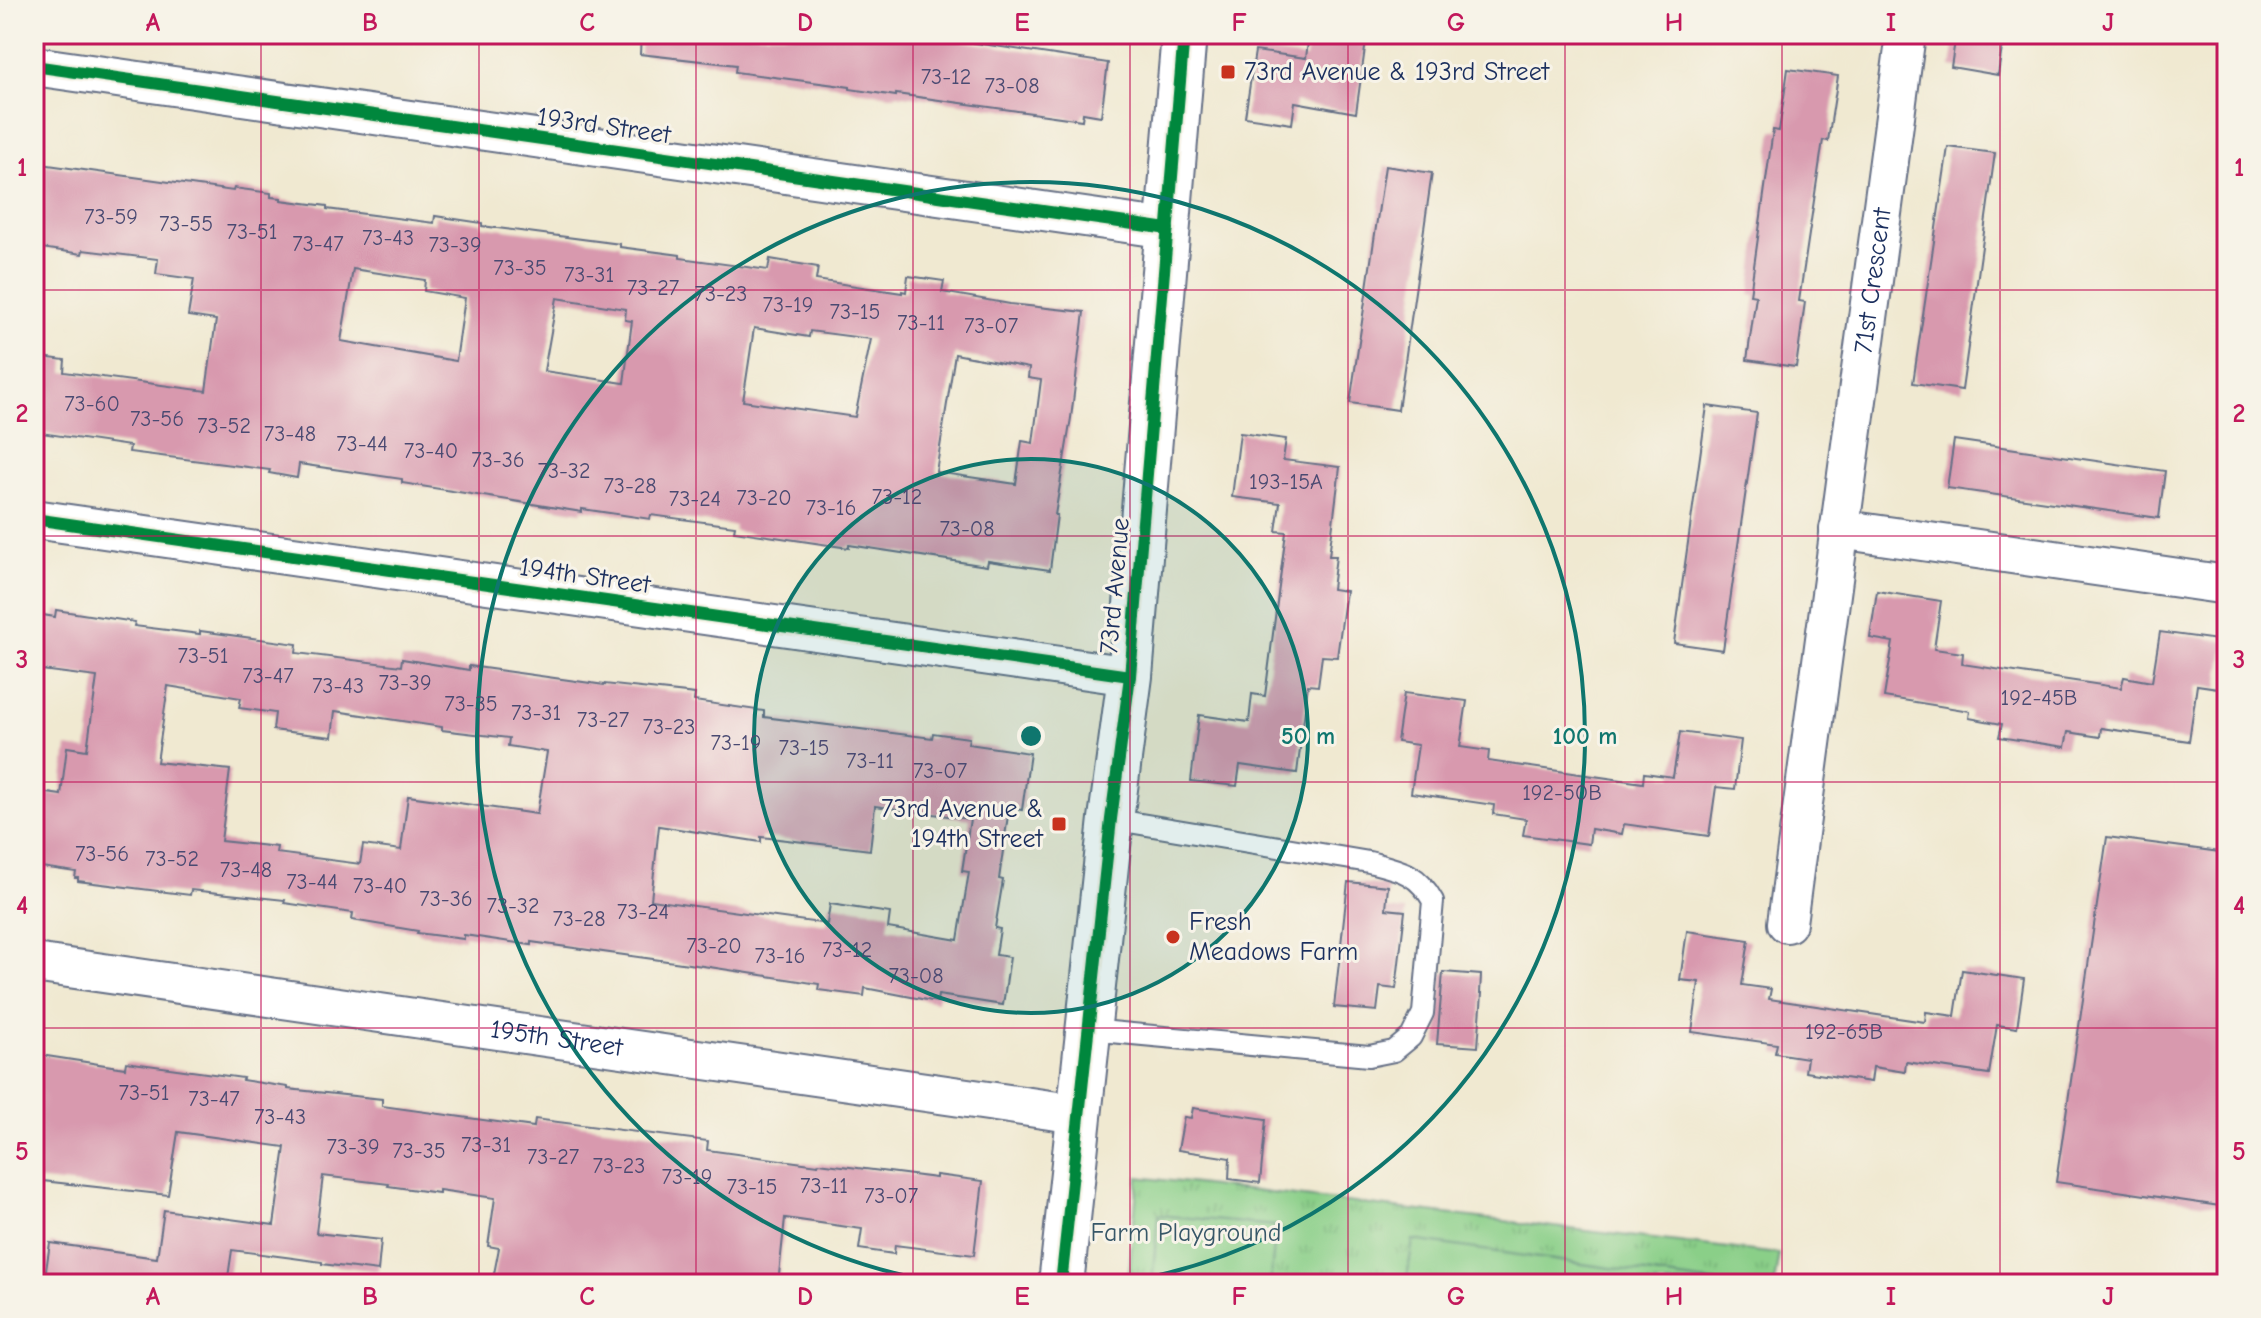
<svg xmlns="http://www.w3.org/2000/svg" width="2261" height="1318" viewBox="0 0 2261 1318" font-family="'Comic Neue',sans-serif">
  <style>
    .park { fill: url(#park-tufts); stroke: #527f73; stroke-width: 2 }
    .garden { fill: #8acf88; stroke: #527f73; stroke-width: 2 }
    .building { fill: #d899ae; fill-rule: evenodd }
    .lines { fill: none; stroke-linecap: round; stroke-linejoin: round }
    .service-casing { stroke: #667086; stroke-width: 24 }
    .minor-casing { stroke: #667086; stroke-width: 42 }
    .tertiary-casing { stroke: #667086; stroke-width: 48 }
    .service { stroke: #fff; stroke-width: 20 }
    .minor { stroke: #fff; stroke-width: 38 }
    .tertiary { stroke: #fff; stroke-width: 44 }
    .cycleway-casing { stroke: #f7f3e8; stroke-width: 17 }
    .cycleway { stroke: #00873e; stroke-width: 12 }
    .grid { fill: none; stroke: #c2185b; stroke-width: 2; stroke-opacity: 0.55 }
    .ring { fill: none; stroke: #0f766e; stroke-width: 4 }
    .poi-dot { fill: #c8321e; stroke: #f7f3e8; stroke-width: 3 }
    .labels { text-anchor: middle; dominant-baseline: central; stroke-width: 6; stroke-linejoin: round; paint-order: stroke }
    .number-label { font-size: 22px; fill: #4a4a72 }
    .poi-label { font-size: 26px; fill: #1b2f5e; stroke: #f7f3e8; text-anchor: start }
    .street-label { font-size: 26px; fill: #1b2f5e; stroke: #f7f3e8 }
    .park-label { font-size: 26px; fill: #375768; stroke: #f7f3e8 }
    .centre { fill: #0f766e; stroke: #f7f3e8; stroke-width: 4 }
    .ring-label { font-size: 24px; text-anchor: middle; font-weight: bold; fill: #0f766e; stroke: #f7f3e8; stroke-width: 6; stroke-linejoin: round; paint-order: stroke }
    .neatline { fill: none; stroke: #c2185b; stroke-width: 3 }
    .grid-label { font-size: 26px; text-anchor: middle; font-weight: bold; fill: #c2185b }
  </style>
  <defs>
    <pattern id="park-tufts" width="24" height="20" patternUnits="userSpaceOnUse" patternTransform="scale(2)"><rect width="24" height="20" fill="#8acf88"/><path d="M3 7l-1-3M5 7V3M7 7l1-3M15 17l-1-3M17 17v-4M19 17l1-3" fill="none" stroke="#76b278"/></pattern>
  </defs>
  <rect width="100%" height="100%" fill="#f7f3e8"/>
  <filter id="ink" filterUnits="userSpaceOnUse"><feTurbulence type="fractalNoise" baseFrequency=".0125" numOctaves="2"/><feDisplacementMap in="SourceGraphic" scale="16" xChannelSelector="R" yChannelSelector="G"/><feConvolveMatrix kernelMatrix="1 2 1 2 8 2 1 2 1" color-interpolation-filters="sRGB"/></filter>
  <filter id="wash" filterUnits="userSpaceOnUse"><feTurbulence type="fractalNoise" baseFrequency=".006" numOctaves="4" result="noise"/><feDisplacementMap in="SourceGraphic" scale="32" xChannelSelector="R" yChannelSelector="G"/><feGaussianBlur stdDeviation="1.8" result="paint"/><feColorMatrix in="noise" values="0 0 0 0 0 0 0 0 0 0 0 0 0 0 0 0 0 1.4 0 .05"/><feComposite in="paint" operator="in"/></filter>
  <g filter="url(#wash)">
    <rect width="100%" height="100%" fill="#f0e9d1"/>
    <polygon class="park" points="1138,1177 1779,1254 1774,1284 1128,1284"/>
    <g class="garden">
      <polygon points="1158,1215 1276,1226 1270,1284 1152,1284"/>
      <polygon points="1413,1240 1723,1284 1406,1284"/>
    </g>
    <g id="blocks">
      <g class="building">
        <polygon points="641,34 915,34 1108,63 1101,116 1083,113 1082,120 896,94 896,96 850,89 850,87 735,72 736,65 640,54"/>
        <polygon points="1309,34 1367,34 1356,113 1295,102 1292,124 1245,117 1255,51 1306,58"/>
        <polygon points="1956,34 2004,34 1998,75 1951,67"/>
        <polygon points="1788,69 1838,76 1828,141 1823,140 1799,301 1805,302 1796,367 1747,360 1756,296 1750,295 1773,130 1779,131"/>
        <polygon points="1948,147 1995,153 1962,390 1913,383"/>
        <path d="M34 163 233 191 234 188 271 193V197L281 198V200L327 206V209L434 223 435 216 482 223V226L620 244V247L680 255V258L768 270 770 259 818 267 816 280 902 293V291L906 292 908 276 944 281 942 292 1010 304 1084 312 1071 418 1055 515H1057L1050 570 988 561 987 566 849 545V548L734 531 735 526 651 515 650 519 582 509V512L402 483V479L299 464 297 478 269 473 270 470 129 452 130 446 34 432V356L65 360 64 372 206 391 216 320 188 316 194 279 156 274 158 259 83 250 82 254 34 247ZM353 269 425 280 424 291 465 298 456 361 341 341ZM557 298 626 309 625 320 632 321 624 383 544 371ZM754 328 809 337 810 331 871 339 855 417 743 401ZM955 354 1029 368 1028 378 1041 380 1033 443 1022 441 1016 484 936 472Z"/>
        <polygon points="1385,166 1432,173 1398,410 1350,403"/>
        <polygon points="1707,406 1757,413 1723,650 1674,643"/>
        <polygon points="1240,433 1286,439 1283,460 1340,467 1329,556 1336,556 1332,589 1346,591 1337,657 1322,656 1318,686 1308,685 1297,773 1240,765 1237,786 1191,781 1199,715 1249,722 1252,694 1265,696 1286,532 1276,531 1280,503 1232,497"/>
        <polygon points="1954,440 2165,471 2159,518 1947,488"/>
        <polygon points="1877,591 1941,601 1934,649 1963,653 1962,664 2121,688 2124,677 2152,682 2160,632 2225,641 2218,688 2197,685 2189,741 2101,728 2100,737 2068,732 2065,747 1999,737 2002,724 1969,718 1970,711 1884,697 1893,642 1870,638"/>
        <path d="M56 610 135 622 134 626 200 634V631L297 644 296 653 401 666 402 659 469 670V666L605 685V684L695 694 694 701 764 711V717L932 738 933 733 969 738 968 744 1030 753 1022 810 1009 808 999 879 1003 880 995 928 1000 929 996 955 1010 957 1003 1005 938 995 937 1002 865 988 864 996 818 990 819 984 703 966 531 942V945L464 935V939L417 933 418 931 352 920 353 913 284 903 285 900 191 890 190 895 78 881V878H75L76 872 34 866V791L61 795 67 747 87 750 97 677 34 669V634L37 614 55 617ZM168 686 241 698 239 708 275 713 273 730 332 737 335 711 442 727V730L509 738 508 746 547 752 537 814 408 796 401 850 363 845 360 864 276 853 277 847 221 841 230 770 157 762ZM875 806 970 819 962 871 969 872 958 940 888 928 890 913 830 904 827 924 651 900 659 826 761 842V837L870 850Z"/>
        <polygon points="1404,693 1467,701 1460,747 1489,751 1488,761 1643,783 1644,773 1673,777 1680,732 1741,740 1735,789 1716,787 1709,836 1624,824 1622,834 1591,829 1589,844 1523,835 1526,819 1493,814 1494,805 1411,793 1418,745 1397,742"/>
        <polygon points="2107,837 2227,853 2227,1207 2056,1182"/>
        <polygon points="1348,882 1388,886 1386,909 1405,911 1396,989 1380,987 1377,1011 1334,1007"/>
        <polygon points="1687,931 1749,940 1742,985 1771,989 1769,999 1925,1022 1926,1012 1955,1016 1962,970 2024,979 2017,1028 1997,1025 1989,1074 1906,1062 1905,1072 1873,1067 1871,1082 1805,1072 1807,1058 1775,1053 1777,1044 1692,1032 1699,982 1680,980"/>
        <polygon points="1443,972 1481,975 1480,993 1482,993 1478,1047 1437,1044"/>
        <polygon points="34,1054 125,1068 126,1062 243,1078 242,1080 288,1087 288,1089 382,1099 382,1106 534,1127 535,1119 708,1141 707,1150 818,1165 819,1163 936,1178 936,1175 983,1181 974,1255 895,1245 894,1254 859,1249 862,1229 785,1218 778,1284 492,1284 499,1248 488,1246 495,1198 439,1190 439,1193 388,1186 389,1184 323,1176 316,1233 381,1240 378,1271 322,1264 322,1262 293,1258 232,1250 227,1284 44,1284 50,1243 157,1258 164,1210 274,1225 285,1147 178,1132 168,1195 34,1180"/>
        <polygon points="1193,1108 1266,1119 1260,1183 1229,1179 1230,1158 1178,1150 1184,1117 1191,1118"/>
      </g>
    </g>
  </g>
  <g filter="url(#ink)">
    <use href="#blocks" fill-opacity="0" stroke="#667086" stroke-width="2"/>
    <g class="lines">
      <g class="service-casing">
        <path id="service" d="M1089 1030 1369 1056 1394 1051 1411 1037 1423 1013 1433 901C1417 872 1400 870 1369 862L1111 819"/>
      </g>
      <g class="minor-casing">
        <g id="minor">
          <polyline points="34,66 1168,229"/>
          <polyline points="34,519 1130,676"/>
          <polyline points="1839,529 2227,585"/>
          <path id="s1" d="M1787 923 1906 34"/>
          <path id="s2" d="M34 963 1078 1114"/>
        </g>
      </g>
      <g class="tertiary-casing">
        <polyline id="tertiary" points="1061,1284 1111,819 1130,676 1184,34"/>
      </g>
      <use href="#service" class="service"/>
      <use href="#minor" class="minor"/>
      <use href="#tertiary" class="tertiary"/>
      <g class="cycleway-casing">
        <g id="cycleway">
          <polyline points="34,66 1168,229"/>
          <polyline points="34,519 1130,676"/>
          <polyline points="1061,1284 1111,819 1130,676 1184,34"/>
        </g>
      </g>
      <use href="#cycleway" class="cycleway"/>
    </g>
  </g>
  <path class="grid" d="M261 34V1284M479 34V1284M696 34V1284M913 34V1284M1130 34V1284M1348 34V1284M1565 34V1284M1782 34V1284M2000 34V1284M34 290H2227M34 536H2227M34 782H2227M34 1028H2227"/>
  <circle cx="1031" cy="736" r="277" fill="#0f766e" fill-opacity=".12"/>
  <g class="ring">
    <circle cx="1031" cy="736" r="277"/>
    <path d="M949 1284A554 554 0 1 1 1113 1284"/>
  </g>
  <g class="poi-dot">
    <rect x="1220" y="64" width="16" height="16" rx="4"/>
    <rect x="1051" y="816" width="16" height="16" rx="4"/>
    <circle cx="1173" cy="937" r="8"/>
  </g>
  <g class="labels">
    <g class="number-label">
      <text x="946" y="77">73-12</text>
      <text x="1012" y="86">73-08</text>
      <text x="111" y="217">73-59</text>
      <text x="186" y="224">73-55</text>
      <text x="252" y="232">73-51</text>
      <text x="388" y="238">73-43</text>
      <text x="318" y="244">73-47</text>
      <text x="455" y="245">73-39</text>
      <text x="520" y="268">73-35</text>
      <text x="589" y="275">73-31</text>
      <text x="653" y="288">73-27</text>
      <text x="721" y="294">73-23</text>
      <text x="788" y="305">73-19</text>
      <text x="855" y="312">73-15</text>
      <text x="921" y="323">73-11</text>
      <text x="991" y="326">73-07</text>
      <text x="92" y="404">73-60</text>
      <text x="157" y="419">73-56</text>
      <text x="224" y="426">73-52</text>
      <text x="290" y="434">73-48</text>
      <text x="362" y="444">73-44</text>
      <text x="431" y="451">73-40</text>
      <text x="498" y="460">73-36</text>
      <text x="564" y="471">73-32</text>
      <text x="1286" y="482">193-15A</text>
      <text x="630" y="486">73-28</text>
      <text x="897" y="497">73-12</text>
      <text x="764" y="498">73-20</text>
      <text x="695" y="499">73-24</text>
      <text x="831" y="508">73-16</text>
      <text x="967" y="529">73-08</text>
      <text x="203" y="656">73-51</text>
      <text x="268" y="676">73-47</text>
      <text x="405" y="683">73-39</text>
      <text x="338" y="686">73-43</text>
      <text x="2039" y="698">192-45B</text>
      <text x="471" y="704">73-35</text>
      <text x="536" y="713">73-31</text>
      <text x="603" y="720">73-27</text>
      <text x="669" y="727">73-23</text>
      <text x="736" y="743">73-19</text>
      <text x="804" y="748">73-15</text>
      <text x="870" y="761">73-11</text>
      <text x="940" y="771">73-07</text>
      <text x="1562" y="793">192-50B</text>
      <text x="102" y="854">73-56</text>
      <text x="172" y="859">73-52</text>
      <text x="246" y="870">73-48</text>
      <text x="312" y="882">73-44</text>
      <text x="380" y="886">73-40</text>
      <text x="446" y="899">73-36</text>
      <text x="513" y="906">73-32</text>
      <text x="643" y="912">73-24</text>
      <text x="579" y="919">73-28</text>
      <text x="714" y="946">73-20</text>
      <text x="847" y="950">73-12</text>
      <text x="780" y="956">73-16</text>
      <text x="916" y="976">73-08</text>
      <text x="1844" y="1032">192-65B</text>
      <text x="144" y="1093">73-51</text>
      <text x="214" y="1099">73-47</text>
      <text x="280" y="1117">73-43</text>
      <text x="486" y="1145">73-31</text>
      <text x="353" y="1147">73-39</text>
      <text x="419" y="1151">73-35</text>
      <text x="553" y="1157">73-27</text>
      <text x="619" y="1166">73-23</text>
      <text x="687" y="1177">73-19</text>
      <text x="824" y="1186">73-11</text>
      <text x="752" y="1187">73-15</text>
      <text x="891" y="1196">73-07</text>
    </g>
    <g class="poi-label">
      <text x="1244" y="72">73rd Avenue &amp; 193rd Street</text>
      <text x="1043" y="809" text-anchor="end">73rd Avenue &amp;<tspan x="1043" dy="30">194th Street</tspan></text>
      <text x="1189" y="922">Fresh<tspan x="1189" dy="30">Meadows Farm</tspan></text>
    </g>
    <g class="street-label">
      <text transform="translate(604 126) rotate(8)">193rd Street</text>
      <text stroke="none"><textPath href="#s1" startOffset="648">71st Crescent</textPath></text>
      <text transform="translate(585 576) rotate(8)">194th Street</text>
      <text transform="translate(1115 586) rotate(-85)">73rd Avenue</text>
      <text stroke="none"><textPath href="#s2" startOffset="528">195th Street</textPath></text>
    </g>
    <g class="park-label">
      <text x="1186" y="1233">Farm Playground</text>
    </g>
  </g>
  <circle cx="1031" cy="736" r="12" class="centre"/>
  <g class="ring-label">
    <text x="1308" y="744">50 m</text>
    <text x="1585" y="744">100 m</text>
  </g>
  <rect width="2261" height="1318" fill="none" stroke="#f7f3e8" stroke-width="88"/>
  <rect x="44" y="44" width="2173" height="1230" class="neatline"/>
  <g class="grid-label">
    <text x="153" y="31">A</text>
    <text x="370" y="31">B</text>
    <text x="587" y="31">C</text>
    <text x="805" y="31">D</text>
    <text x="1022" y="31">E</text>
    <text x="1239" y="31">F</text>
    <text x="1456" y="31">G</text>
    <text x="1674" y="31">H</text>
    <text x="1891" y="31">I</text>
    <text x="2108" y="31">J</text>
    <text x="22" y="176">1</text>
    <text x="2239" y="176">1</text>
    <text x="22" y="422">2</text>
    <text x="2239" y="422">2</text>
    <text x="22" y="668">3</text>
    <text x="2239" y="668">3</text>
    <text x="22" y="914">4</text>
    <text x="2239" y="914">4</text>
    <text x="22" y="1160">5</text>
    <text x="2239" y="1160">5</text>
    <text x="153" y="1305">A</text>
    <text x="370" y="1305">B</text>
    <text x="587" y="1305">C</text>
    <text x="805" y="1305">D</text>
    <text x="1022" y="1305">E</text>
    <text x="1239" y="1305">F</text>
    <text x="1456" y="1305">G</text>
    <text x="1674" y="1305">H</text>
    <text x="1891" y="1305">I</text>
    <text x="2108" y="1305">J</text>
  </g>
</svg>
